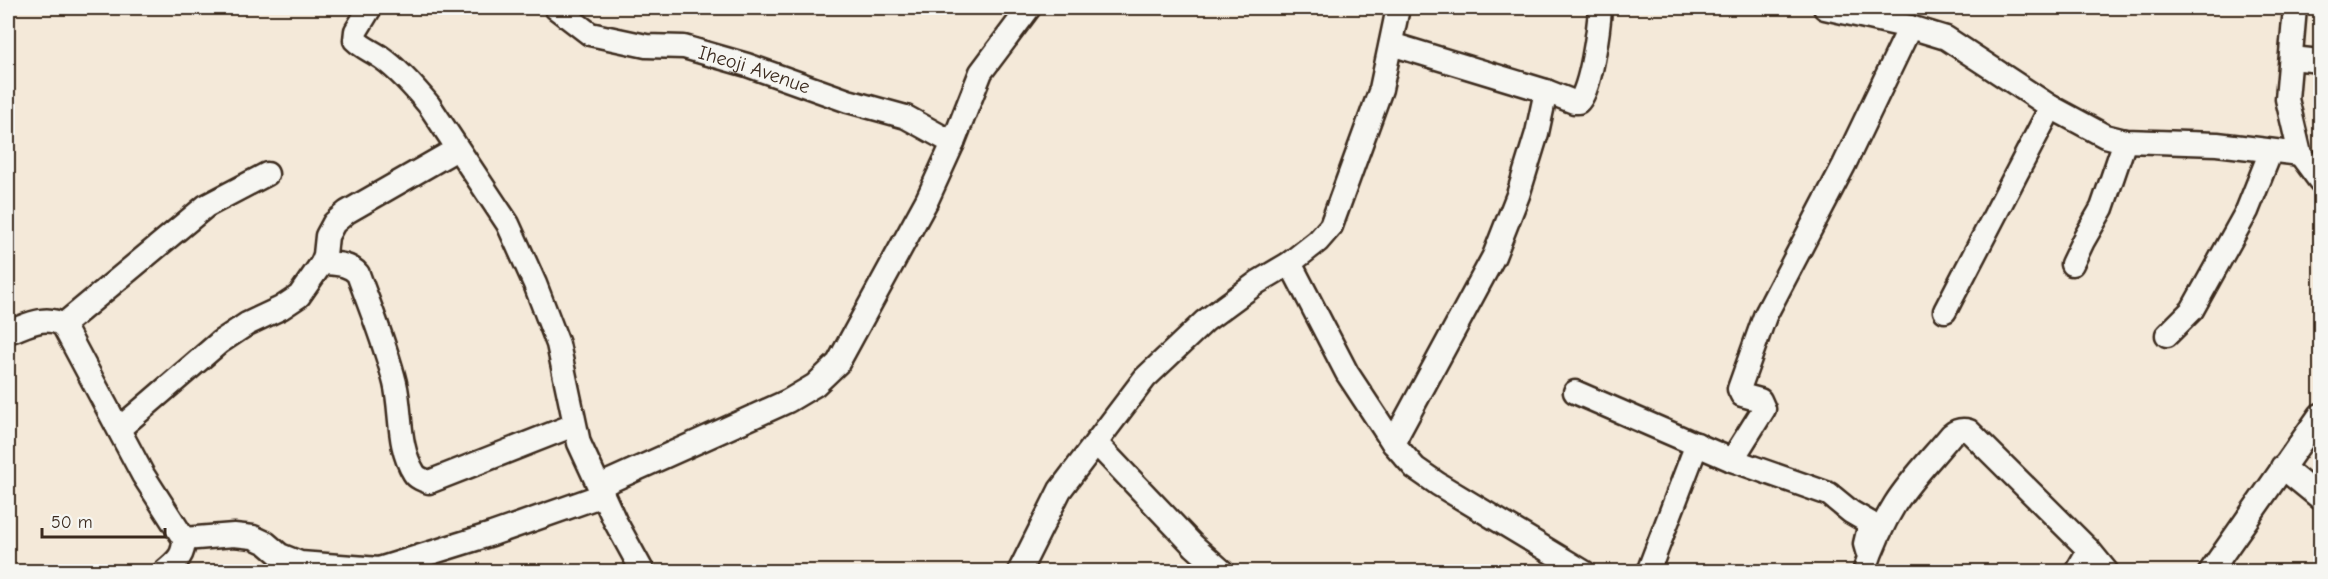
<svg xmlns="http://www.w3.org/2000/svg" width="2328" height="579" viewBox="0 0 2328 579" font-family="'Comic Neue',sans-serif">
  <style>
    .lines { fill: none; stroke-linecap: round; stroke-linejoin: round }
    .minor-casing { stroke: #3b2a1e; stroke-width: 27 }
    .minor { stroke: #f6f6f2; stroke-width: 22 }
    .labels { text-anchor: middle; dominant-baseline: central; stroke-width: 5; stroke-linejoin: round; paint-order: stroke }
    .street-label { font-size: 20px; fill: #3b2a1e; stroke: #f6f6f2 }
  </style>
  <rect width="100%" height="100%" fill="#f4e9d9"/>
  <filter id="ink" filterUnits="userSpaceOnUse"><feTurbulence type="fractalNoise" baseFrequency=".0167" numOctaves="2"/><feDisplacementMap in="SourceGraphic" scale="12" xChannelSelector="R" yChannelSelector="G"/><feConvolveMatrix kernelMatrix="1 2 1 2 8 2 1 2 1" color-interpolation-filters="sRGB"/></filter>
  <g filter="url(#ink)">
    <g class="lines">
      <g class="minor-casing">
        <g id="minor">
          <path d="M370 8 356 31 355 40C363 48 372 51 382 58 400 71 415 88 429 105L508 224 535 284 558 344 579 443 615 521 643 572"/>
          <path id="s1" d="M556 8 590 34 646 46 684 47 747 65 848 101 906 117 953 143"/>
          <polyline points="1825,8 1910,27 1946,38 2051,107 2105,136 2125,141 2217,144 2300,154"/>
          <polyline points="2295,8 2287,99 2300,154 2320,181"/>
          <path d="M1391 44 1546 91 1574 102H1578C1591 92 1599 25 1600 8"/>
          <polyline points="2292,58 2320,61"/>
          <path d="M322 263C335 264 349 263 358 274 371 310 386 346 395 383 402 412 397 446 414 473 417 478 423 480 429 482L574 425"/>
          <polyline points="1290,263 1347,373 1380,423 1393,443 1415,468 1438,484 1584,572"/>
          <polyline points="2072,264 2083,241 2102,208 2125,141"/>
          <polyline points="1945,311 2051,107"/>
          <polyline points="63,325 206,206 267,174"/>
          <path d="M8 332C26 326 45 314 63 325L143 475 184 539C184 556 177 561 164 572"/>
          <polyline points="2167,335 2192,310 2247,211 2271,151"/>
          <polyline points="1575,392 1732,460 1829,494 1851,512 1870,523 1865,544 1867,551"/>
          <polyline points="119,429 220,342 247,324 281,308 299,296 322,263 325,255 327,236 334,223 347,212 457,149"/>
          <polyline points="1096,443 1194,546 1223,572"/>
          <polyline points="1393,443 1494,256 1518,195 1537,133 1546,91"/>
          <polyline points="1732,460 1764,409 1760,400 1742,395 1739,389 1765,316 1844,165 1910,27"/>
          <polyline points="2282,467 2320,498"/>
          <polyline points="599,486 788,401 815,385 838,363 927,200 953,143 981,72 1029,8"/>
          <polyline points="184,539 234,535 253,537 266,543 280,555 300,563 379,569 492,534 603,495"/>
          <polyline points="1019,572 1060,490 1145,378 1205,321 1258,282 1290,263 1318,241 1331,226 1381,89 1398,8"/>
          <polyline points="1648,572 1697,444"/>
          <path d="M1864 572C1872 548 1882 525 1895 504 1911 479 1932 458 1951 435 1957 430 1962 429 1969 431L2089 550 2107 572"/>
          <polyline points="2076,572 2089,550"/>
          <polyline points="2210,572 2320,415"/>
        </g>
      </g>
      <use href="#minor" class="minor"/>
    </g>
  </g>
  <g class="labels">
    <g class="street-label">
      <text stroke="none"><textPath href="#s1" startOffset="212">Iheoji Avenue</textPath></text>
    </g>
  </g>
  <rect width="2328" height="579" fill="none" stroke="#f6f6f2" stroke-width="30"/>
  <rect x="15" y="15" width="2298" height="549" fill="none" stroke="#3b2a1e" stroke-width="2" filter="url(#ink)"/>
  <path d="M42 528v9h123v-9" fill="none" stroke="#3b2a1e" stroke-width="3"/>
  <text x="51" y="528" font-size="18" fill="#3b2a1e" stroke="#f6f6f2" stroke-width="4.5" paint-order="stroke">50 m</text>
</svg>
